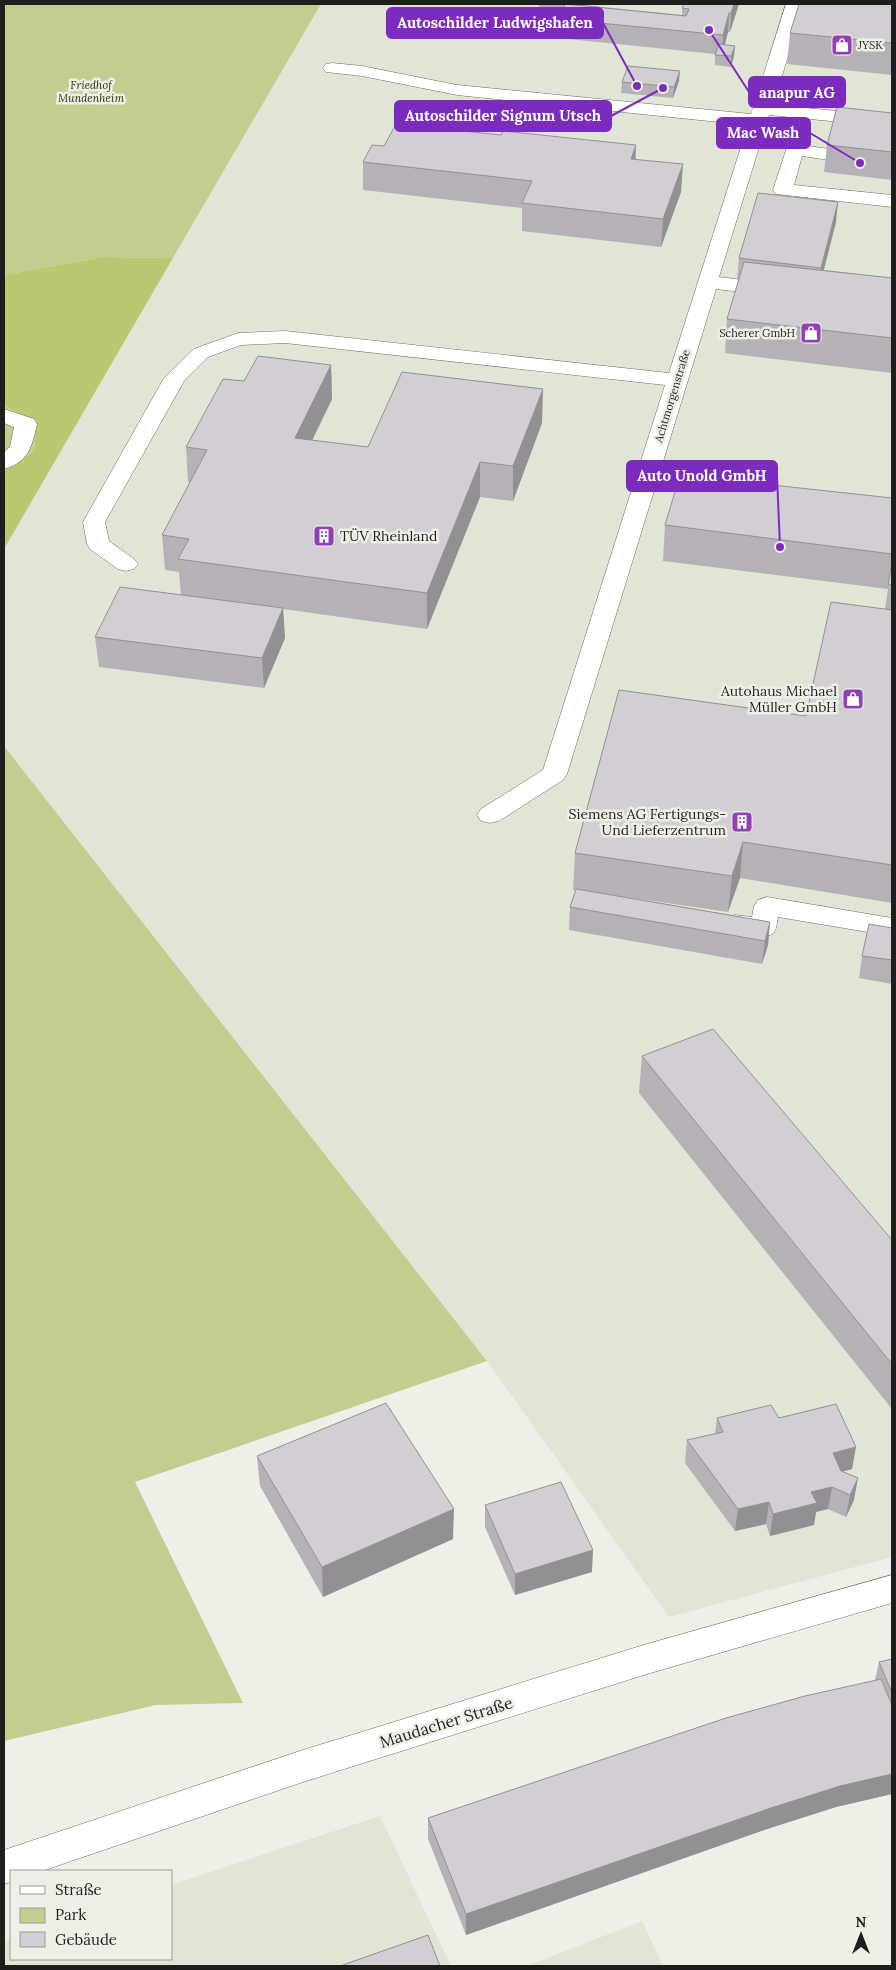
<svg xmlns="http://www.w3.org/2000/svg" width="896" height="1970" viewBox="0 0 896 1970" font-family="Lora,serif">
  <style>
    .built { fill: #e1e5d6 }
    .green { fill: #c2ce90 }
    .forest { fill: #b9c971 }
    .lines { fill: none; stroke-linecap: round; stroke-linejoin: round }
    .minor-casing { stroke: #696a63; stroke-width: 1 }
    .major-casing { stroke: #696a63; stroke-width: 1 }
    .minor { fill: #fff; fill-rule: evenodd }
    .major { fill: #fff; fill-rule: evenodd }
    .wall { fill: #b5b1b6 }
    .shaded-wall { fill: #939094 }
    .building { fill: #d2ced4; stroke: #939094 }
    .labels { text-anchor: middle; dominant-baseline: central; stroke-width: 5; stroke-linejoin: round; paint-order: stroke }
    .far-poi-label { font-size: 11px; fill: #1e1f1c; stroke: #eef0e8; text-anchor: start }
    .far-park-label { font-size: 11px; font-style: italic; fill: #2b310b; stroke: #eef0e8 }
    .far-street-label { font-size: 11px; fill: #1e1f1c; stroke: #eef0e8 }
    .poi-label { font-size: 14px; fill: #1e1f1c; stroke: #eef0e8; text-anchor: end }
    .near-street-label { font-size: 16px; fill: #1e1f1c; stroke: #eef0e8 }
    .leader { fill: none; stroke: #7b2cbf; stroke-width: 2 }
    .callout-dot { fill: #7b2cbf; stroke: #eef0e8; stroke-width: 2 }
    .callout { fill: #7b2cbf; stroke: #7b2cbf; stroke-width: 2 }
    .callout-label { font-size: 15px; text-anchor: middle; font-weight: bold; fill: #fff }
  </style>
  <rect width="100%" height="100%" fill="#eef0e8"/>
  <g class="built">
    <polygon points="321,4 892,4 892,1557 669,1617 487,1361 4,746 4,549"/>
    <polygon points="380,1816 451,1966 4,1966 4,1941 11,1938 11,1959 171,1959 171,1885"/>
    <polygon points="642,1921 663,1966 527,1966"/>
  </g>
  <g class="green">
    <polygon points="4,4 321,4 173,258 102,257 4,275"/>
    <polygon points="4,406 37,421 34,451 4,472"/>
    <polygon points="4,746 487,1361 135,1482 243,1703 156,1705 4,1741"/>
  </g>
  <polygon class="forest" points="102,257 173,258 4,549 4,472 34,451 37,421 4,406 4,275"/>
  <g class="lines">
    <g class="minor-casing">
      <g id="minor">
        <polygon points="786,4 804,4 773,105 892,116 892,127 769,115 719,277 775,284 782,286 785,290 782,294 775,296 716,289 567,774 563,780 499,821 490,823 481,821 477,815 481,809 543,770 665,385 285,343 241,345 208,357 184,381 105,522 109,541 134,559 138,564 134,569 126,571 118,569 90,549 87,544 83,522 164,378 194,349 238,333 285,331 669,373 748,125 457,95 362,76 326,72 323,68 326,64 332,63 362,66 457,85 751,114"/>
        <polygon points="795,144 836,150 838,154 836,158 829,160 802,156 794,185 892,195 892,207 776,194 773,190 786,150 788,146"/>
        <path d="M4 409 34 419 37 424C32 446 29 462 4 469V452L10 447 14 427 4 423Z"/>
        <polygon points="767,897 892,918 892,936 778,917 776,928 773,934 763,937 726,930 722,924 726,918 735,915 752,917 754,906 758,900"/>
      </g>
    </g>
    <g class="major-casing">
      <polygon id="major" points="892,1575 892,1603 647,1674 303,1782 42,1871 11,1871 11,1882 4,1884 4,1850 303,1750 647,1644"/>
    </g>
    <use href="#minor" class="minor"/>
    <use href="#major" class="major"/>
  </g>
  <g class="wall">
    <polygon points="539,4 573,4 572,4 682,15 682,8 739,4 730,32 728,32 725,45 734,56 731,67 715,65 715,54 558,38 558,19 559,17 539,15"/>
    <polygon points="892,4 892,75 787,64 790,33"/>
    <polygon points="679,81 673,98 621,93 622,82"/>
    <polygon points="892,113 892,180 824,172 827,145"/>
    <polygon points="384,146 636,159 681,192 661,247 522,231 522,208 363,190 363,162"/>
    <polygon points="836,222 824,270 892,278 892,373 725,353 727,319 739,279 737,279 739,258"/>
    <polygon points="331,365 332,399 312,441 368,447 542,423 513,501 480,497 427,629 283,609 285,638 264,688 99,667 95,637 181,595 179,572 165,570 162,535 190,482 188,482 186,447 244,381"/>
    <polygon points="892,498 892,903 740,878 728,912 626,897 770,922 768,945 762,964 569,930 570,907 576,890 573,890 575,853 806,716 885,609 888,589 663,561 665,525"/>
    <polygon points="892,928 892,984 859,978 862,956"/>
    <polygon points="642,1056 892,1240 892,1409 639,1093"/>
    <polygon points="717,1418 779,1418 852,1469 842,1472 854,1500 846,1517 828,1509 816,1512 814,1525 770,1536 766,1524 735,1531 685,1463 687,1440 715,1434"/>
    <polygon points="257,1456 453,1539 323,1597 260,1486"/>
    <polygon points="485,1505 592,1572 515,1595 485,1527"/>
    <polygon points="892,1659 892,1794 836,1807 767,1829 466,1935 428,1839 428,1818 875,1680 879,1662"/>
  </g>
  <g class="shaded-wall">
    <polygon points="734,4 739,4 730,32 731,13"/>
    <polygon points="729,13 728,32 722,55 723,35"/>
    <polygon points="735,46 734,56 731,67 731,56"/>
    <polygon points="680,71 679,81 673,98 674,87"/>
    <polygon points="636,145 635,173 631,159"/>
    <polygon points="683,164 681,192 661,247 663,219"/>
    <polygon points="838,202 836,222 819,288 821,268"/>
    <polygon points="331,365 332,399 296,473 295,438"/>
    <polygon points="543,389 542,423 513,501 513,466"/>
    <polygon points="480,462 480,497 427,629 427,593"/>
    <polygon points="283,608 285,638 264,688 262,658"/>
    <polygon points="743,842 740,878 728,912 732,876"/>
    <polygon points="770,922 768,945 762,964 765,941"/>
    <polygon points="856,1447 852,1469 829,1475 833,1453"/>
    <polygon points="858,1478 854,1500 846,1517 850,1495"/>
    <polygon points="832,1487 828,1509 816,1512 814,1525 770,1536 773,1514 811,1492"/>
    <polygon points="769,1502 766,1524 735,1531 738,1509"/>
    <polygon points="454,1509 453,1539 323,1597 322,1567"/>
    <polygon points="593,1550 592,1572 515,1595 515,1574"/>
    <polygon points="892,1774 892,1794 836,1807 767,1829 466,1935 466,1914 771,1808 840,1786"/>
  </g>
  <g class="building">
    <polygon points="565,4 686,16 689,9 682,8 684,4 734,4 731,13 729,13 723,35 558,19"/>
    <polygon points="799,4 892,4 892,43 790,33"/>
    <polygon points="719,44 735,46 731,56 715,55"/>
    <polygon points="628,66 680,71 674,87 622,82"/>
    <polygon points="837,107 892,113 892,152 827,145"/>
    <polygon points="396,124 501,135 503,131 636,145 631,159 683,164 663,219 522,203 532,181 363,162 372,145 384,146"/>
    <polygon points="758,193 838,202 821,268 739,258"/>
    <polygon points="744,262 892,278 892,338 727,319"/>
    <polygon points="258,356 331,365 295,438 368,447 402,372 543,389 513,466 480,462 427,593 178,559 189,539 162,535 207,450 186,447 223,379 244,381"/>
    <polygon points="680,475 892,498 892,554 665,525"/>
    <polygon points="892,563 892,585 888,584"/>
    <polygon points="120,587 283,608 262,658 95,637"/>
    <polygon points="831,602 892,610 892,865 743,842 732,876 575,853 619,690 806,716"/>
    <polygon points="576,889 770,922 765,941 570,907"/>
    <polygon points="869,924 892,928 892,960 862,956"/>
    <polygon points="713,1029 892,1240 892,1364 642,1056"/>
    <polygon points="386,1403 454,1509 322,1567 257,1456"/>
    <polygon points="836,1404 856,1447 833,1453 841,1471 858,1478 850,1495 832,1487 811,1492 817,1503 773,1514 769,1502 738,1509 687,1440 723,1432 717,1418 771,1405 779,1418"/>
    <polygon points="561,1482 593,1550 515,1574 485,1505"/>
    <polygon points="892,1659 892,1693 879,1662"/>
    <polygon points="881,1679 892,1705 892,1774 840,1786 771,1808 466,1914 428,1818 726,1718 805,1696"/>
    <polygon points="428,1935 440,1966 340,1966"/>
  </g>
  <defs>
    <g id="shop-square" transform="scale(1.125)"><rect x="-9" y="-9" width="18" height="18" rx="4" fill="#9041b2" stroke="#eef0e8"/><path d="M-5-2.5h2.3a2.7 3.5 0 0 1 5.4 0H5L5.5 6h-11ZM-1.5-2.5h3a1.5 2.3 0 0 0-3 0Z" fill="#fff"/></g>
    <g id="building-square" transform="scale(1.125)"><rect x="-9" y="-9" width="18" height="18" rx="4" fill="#9041b2" stroke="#eef0e8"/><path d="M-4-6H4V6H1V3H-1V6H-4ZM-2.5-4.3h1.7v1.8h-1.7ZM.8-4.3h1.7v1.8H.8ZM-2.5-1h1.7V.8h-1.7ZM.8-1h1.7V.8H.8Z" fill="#fff"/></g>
  </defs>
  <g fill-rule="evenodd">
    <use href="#shop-square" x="842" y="45"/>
    <use href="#shop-square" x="811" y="333"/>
    <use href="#building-square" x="324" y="536"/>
    <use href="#shop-square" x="853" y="699"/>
    <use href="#building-square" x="742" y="822"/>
  </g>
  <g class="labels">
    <g class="far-poi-label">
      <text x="858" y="45">JYSK</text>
      <text x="795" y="333" text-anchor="end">Scherer GmbH</text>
    </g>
    <g class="far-park-label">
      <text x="91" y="85">Friedhof<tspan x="91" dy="13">Mundenheim</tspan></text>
    </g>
    <g class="far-street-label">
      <text transform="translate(672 396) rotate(-73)">Achtmorgenstraße</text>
    </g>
    <g class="poi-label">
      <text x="340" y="536" text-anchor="start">TÜV Rheinland</text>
      <text x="837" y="691">Autohaus Michael<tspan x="837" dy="16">Müller GmbH</tspan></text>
      <text x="726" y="814">Siemens AG Fertigungs-<tspan x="726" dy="16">Und Lieferzentrum</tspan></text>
    </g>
    <g class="near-street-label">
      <text transform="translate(446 1722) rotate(-17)">Maudacher Straße</text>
    </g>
  </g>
  <path class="leader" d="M637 86L603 23M709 30L749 92M663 88L611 116M860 163L810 133M780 547L777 476"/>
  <g class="callout-dot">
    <circle cx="637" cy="86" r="5"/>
    <circle cx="709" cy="30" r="5"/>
    <circle cx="663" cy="88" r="5"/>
    <circle cx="860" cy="163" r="5"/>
    <circle cx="780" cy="547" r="5"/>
  </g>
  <g class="callout">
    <rect x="387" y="8" width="216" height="30" rx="5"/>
    <rect x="749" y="77" width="96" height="30" rx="5"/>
    <rect x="395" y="101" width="216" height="30" rx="5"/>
    <rect x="717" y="118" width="93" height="30" rx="5"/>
    <rect x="627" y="461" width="150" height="30" rx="5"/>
  </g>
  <g class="callout-label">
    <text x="495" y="28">Autoschilder Ludwigshafen</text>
    <text x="797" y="98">anapur AG</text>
    <text x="503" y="121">Autoschilder Signum Utsch</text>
    <text x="763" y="138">Mac Wash</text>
    <text x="702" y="481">Auto Unold GmbH</text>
  </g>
  <rect width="896" height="1970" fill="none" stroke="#1e1f1c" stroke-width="10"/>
  <rect x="10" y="1870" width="162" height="90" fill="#eef0e8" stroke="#9b9c96"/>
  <rect x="20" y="1886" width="25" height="8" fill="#ffffff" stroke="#9b9c96"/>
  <text x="55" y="1895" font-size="15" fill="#1e1f1c">Straße</text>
  <rect x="20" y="1908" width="25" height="15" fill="#c2ce90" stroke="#9b9c96"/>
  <text x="55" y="1920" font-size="15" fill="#1e1f1c">Park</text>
  <rect x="20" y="1932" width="25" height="15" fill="#d2ced4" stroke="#9b9c96"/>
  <text x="55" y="1945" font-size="15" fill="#1e1f1c">Gebäude</text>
  <g transform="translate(861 1935)" stroke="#eef0e8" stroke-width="4" paint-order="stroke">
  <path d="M0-4L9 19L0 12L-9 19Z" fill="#1e1f1c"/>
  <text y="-8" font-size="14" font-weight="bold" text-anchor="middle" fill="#1e1f1c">N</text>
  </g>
</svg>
